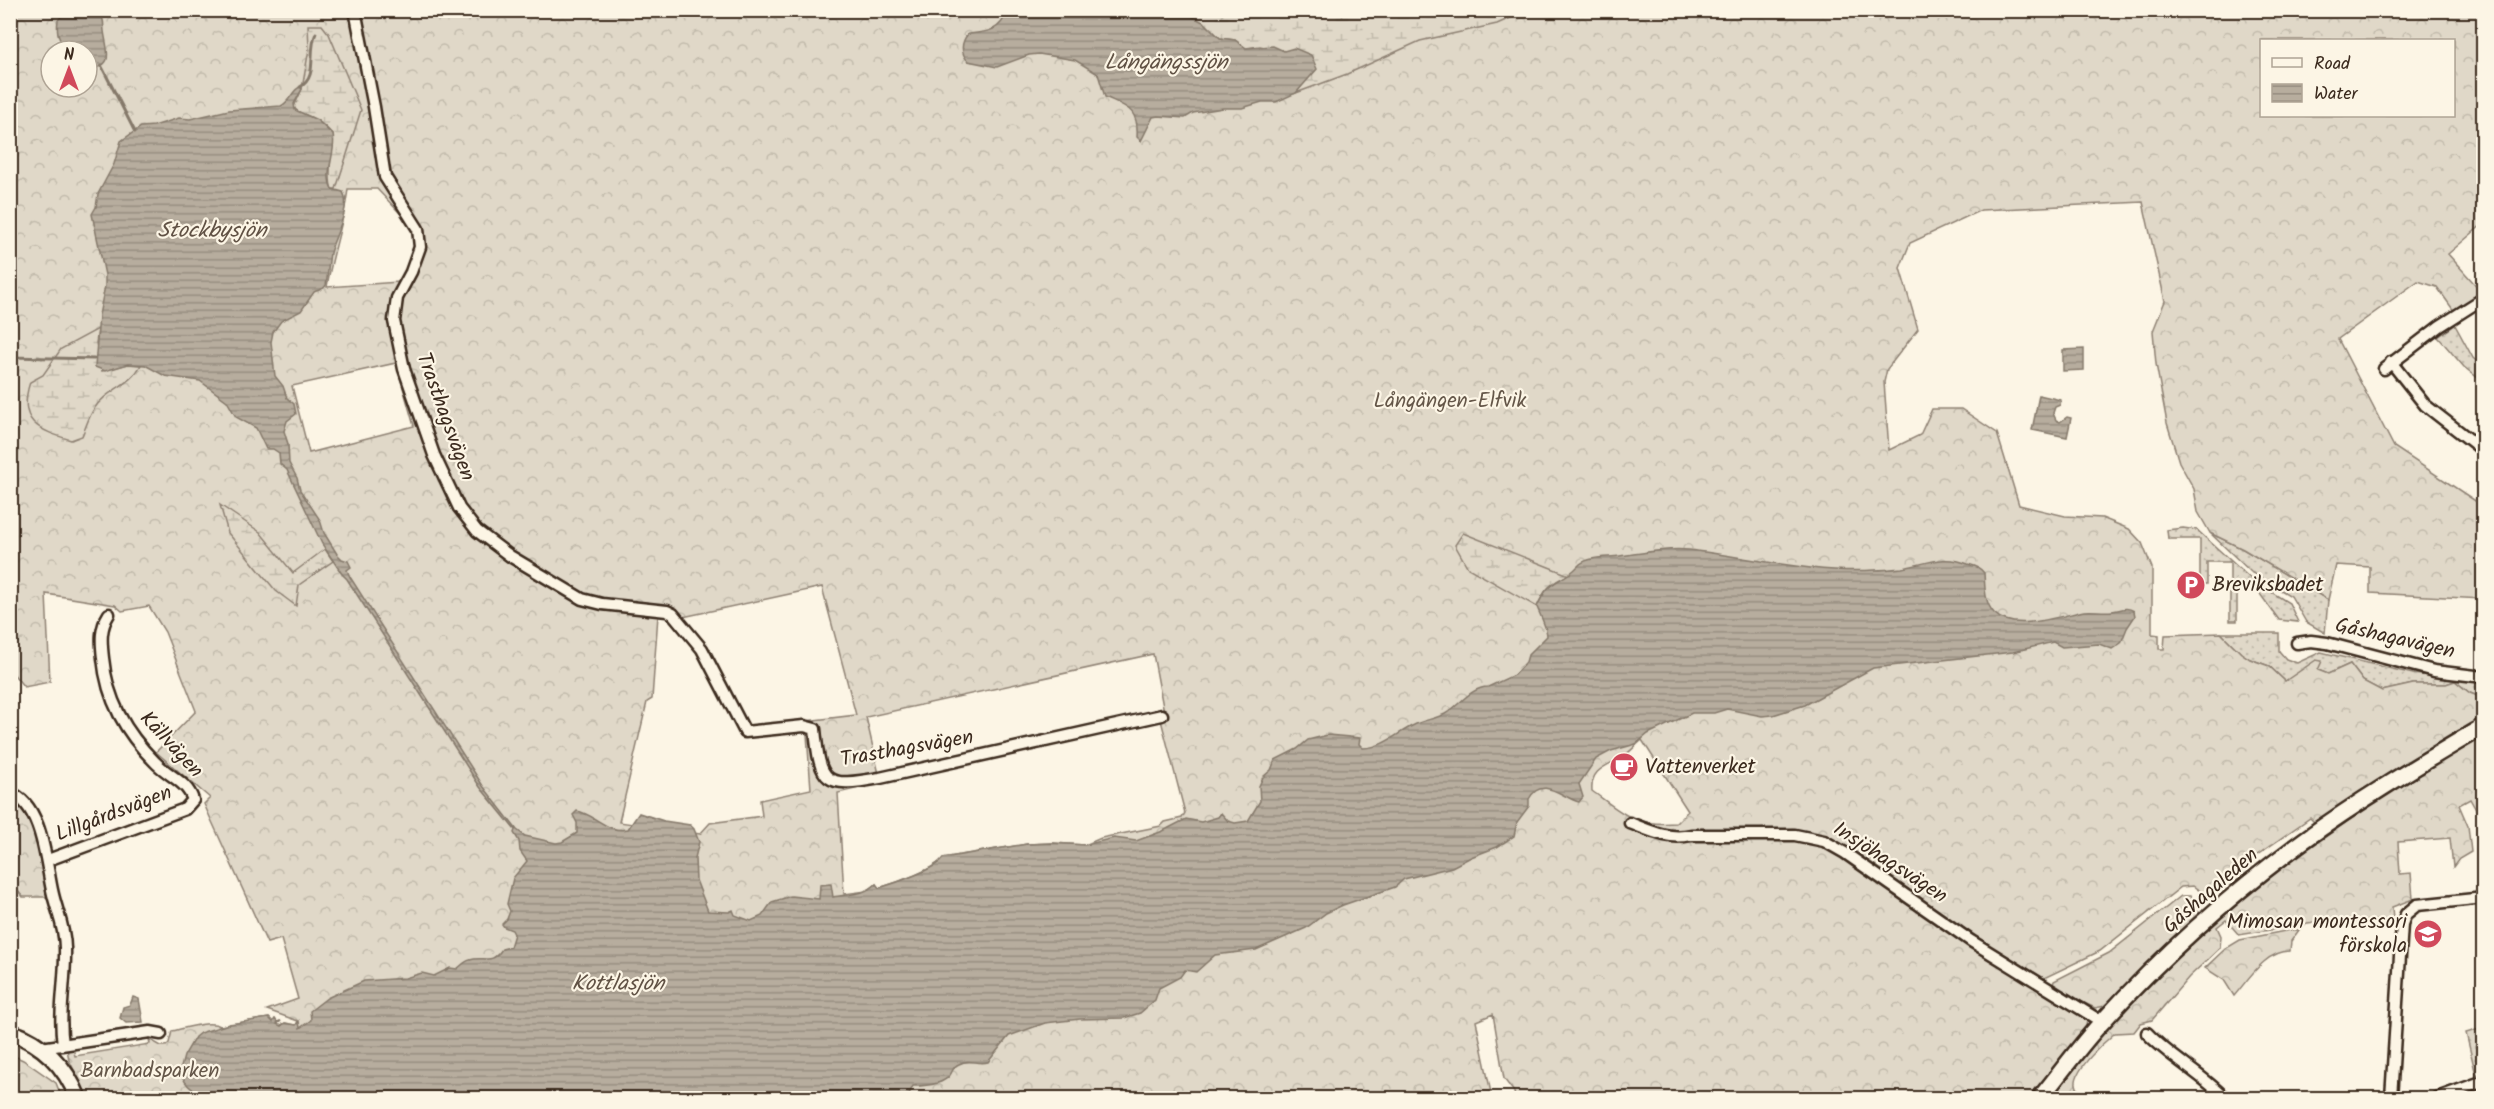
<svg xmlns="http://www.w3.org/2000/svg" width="2494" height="1109" viewBox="0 0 2494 1109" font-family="Kalam,sans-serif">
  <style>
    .grass { fill: url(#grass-dots); stroke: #8e8173; stroke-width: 1.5 }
    .forest { fill: url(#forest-crowns); stroke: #8e8173; stroke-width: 1.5; fill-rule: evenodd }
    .wetland { fill: url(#wetland-marsh); stroke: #8e8173; stroke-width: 1.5 }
    .water { fill: url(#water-rules); stroke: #85796b; stroke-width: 1.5 }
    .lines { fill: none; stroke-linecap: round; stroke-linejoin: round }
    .stream { stroke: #85796b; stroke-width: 3 }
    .street-casing { stroke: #3b2a1e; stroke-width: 15 }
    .secondary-casing { stroke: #3b2a1e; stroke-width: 20 }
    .street { stroke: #fcf5e5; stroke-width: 10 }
    .secondary { stroke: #fcf5e5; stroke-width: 15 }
    .labels { text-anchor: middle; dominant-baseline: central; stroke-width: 4.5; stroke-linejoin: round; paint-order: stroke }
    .park-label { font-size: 21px; fill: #645648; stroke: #fcf5e5 }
    .street-label { font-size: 21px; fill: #3b2a1e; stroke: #fcf5e5 }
    .poi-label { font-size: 21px; fill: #3b2a1e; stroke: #fcf5e5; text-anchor: start }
    .water-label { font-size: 22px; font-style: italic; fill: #605144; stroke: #fcf5e5 }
  </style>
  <defs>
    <pattern id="grass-dots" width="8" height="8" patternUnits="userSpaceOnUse" patternTransform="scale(1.5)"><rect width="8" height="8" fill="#e0d8c8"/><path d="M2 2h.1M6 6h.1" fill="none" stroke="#c1baab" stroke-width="1.8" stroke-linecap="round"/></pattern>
    <pattern id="forest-crowns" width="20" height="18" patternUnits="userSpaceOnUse" patternTransform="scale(1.5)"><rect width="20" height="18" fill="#e0d8c8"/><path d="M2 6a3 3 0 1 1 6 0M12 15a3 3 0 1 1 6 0" fill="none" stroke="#c1baab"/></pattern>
    <pattern id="wetland-marsh" width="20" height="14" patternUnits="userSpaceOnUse" patternTransform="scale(1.5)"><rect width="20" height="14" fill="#e0d8c8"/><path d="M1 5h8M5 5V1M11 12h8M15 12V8" fill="none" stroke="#c1baab"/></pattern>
    <pattern id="water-rules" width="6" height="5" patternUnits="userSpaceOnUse" patternTransform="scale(1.5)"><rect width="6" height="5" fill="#b7ad9e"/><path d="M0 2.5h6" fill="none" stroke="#968d80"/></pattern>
  </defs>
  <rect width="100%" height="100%" fill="#fcf5e5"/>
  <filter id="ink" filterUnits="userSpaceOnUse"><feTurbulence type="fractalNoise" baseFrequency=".0167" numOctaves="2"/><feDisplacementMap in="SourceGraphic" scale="12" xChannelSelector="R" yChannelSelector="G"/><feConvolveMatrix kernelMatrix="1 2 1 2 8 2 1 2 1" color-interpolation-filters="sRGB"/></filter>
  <g filter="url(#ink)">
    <g class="grass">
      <polygon points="2455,325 2473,358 2483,367 2483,382 2464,367 2438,337"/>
      <polygon points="2183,528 2197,530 2252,580 2289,603 2298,622 2279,620 2255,587 2237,587 2237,621 2230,621 2230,562 2207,562 2207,584 2200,584 2200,539 2168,539 2167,530"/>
      <polygon points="2210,533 2243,549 2328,600 2325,633 2306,622 2291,596 2252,573"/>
      <polygon points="2221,633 2279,633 2279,651 2286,659 2297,663 2321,652 2413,674 2481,682 2483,698 2470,693 2455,681 2446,684 2413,684 2382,691 2363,681 2350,664 2328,674 2318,670 2285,681 2269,666 2250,659 2241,653"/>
      <polygon points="2483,1028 2483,1072 2476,1075 2466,1033"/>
    </g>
    <g class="forest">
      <path d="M11 11H2483V224L2448 254 2482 292 2454 311 2437 287 2418 281 2338 339 2394 447 2483 506V599L2370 593V567L2336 565 2328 600 2243 549 2210 533 2198 512 2194 489 2179 462 2167 423 2156 364 2153 331 2165 301 2143 202 1981 210 1910 243 1900 268 1918 329 1887 369 1884 382 1889 450 1920 435 1932 409H1961L1997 433 2019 505 2065 516 2102 518 2129 529 2142 543 2152 568V634L2159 635V649H2164L2165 635 2221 633 2241 653 2250 659 2269 666 2285 681 2316 660 2322 661 2318 670 2328 674 2350 664 2363 681 2382 691 2413 684H2446L2455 681 2470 693 2483 698V722L2316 824 2310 818 2250 860 2207 896 2193 886 2181 887 2100 951 2038 981 1944 918 1833 852 1988 959 2082 1013 2087 1018 2086 1027 2030 1098H1515L1514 1092 1504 1079 1493 1014 1476 1021 1492 1098H88L69 1060 67 1049 73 1048 75 1056 150 1044 149 1039 161 1046H166L169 1043 172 1031C185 1028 209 1020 220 1026L269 1018 273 1022 275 1019 277 1022 281 1021 277 1024 279 1026 285 1023 296 1025 298 1021 267 1010 298 999 281 939 267 943 204 804 210 798 156 752 196 711 165 632 149 606 122 611 115 605 46 594 50 682 24 687 11 671ZM2262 40H2454V116H2262ZM51 51H87V87H51ZM348 189H377L416 230C417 249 414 268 399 282L327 287C332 253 344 223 348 189ZM396 363 414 426 309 453 292 386ZM822 587 856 715 806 721 811 789 760 800 762 816 710 823 700 834 619 822 647 702 652 699 658 615 683 617ZM1153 654 1164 712 1161 720 1185 813 1182 818 1165 822 1161 826 1101 838 1085 845 1052 843 1027 844 943 858C936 869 896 883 879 888L876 884 867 891 844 894 838 793 881 783 866 717ZM1642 740 1688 811 1676 823C1633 826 1625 815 1592 791 1590 768 1608 766 1624 756 1630 752 1636 745 1642 740Z"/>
      <path d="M2483 738V815H2479L2470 799 2459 805 2468 826 2471 852 2459 859 2453 867 2450 838 2398 842 2400 874 2411 873 2413 899 2392 907 2393 920 2314 923 2239 935 2226 920 2217 927 2221 936 2220 948 2189 977 2152 1020 2141 1023 2134 1032 2115 1033C2104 1042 2074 1070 2076 1084 2077 1089 2080 1094 2081 1098H2046L2094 1039 2146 985 2258 884 2411 777Z"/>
      <path d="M10 801C16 804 23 807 26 812 42 837 44 869 47 897H23L11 883Z"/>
      <polygon points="2181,896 2190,896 2205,912 2105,1006 2095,1008 2052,988 2054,981 2109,953"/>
      <path d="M2290 930H2299L2291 941 2290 951C2265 951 2249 979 2234 996L2224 980 2205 968 2225 949 2240 940Z"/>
      <polygon points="10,1054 23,1060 56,1083 62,1098 11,1098"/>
    </g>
    <g class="wetland">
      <polygon points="1190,11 1526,11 1497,24 1420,41 1347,74 1296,93 1305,82 1284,51 1260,46 1246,48 1235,40 1220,38 1205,23 1193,17"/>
      <path d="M308 25H322L329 34 361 110 336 189H332C327 178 332 148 333 135 327 128 322 123 314 119 307 114 298 115 294 107L302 89 309 49Z"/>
      <path d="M98 329 96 343 102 371 128 364 141 365C130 386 106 390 94 409 89 416 86 427 82 436L71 440C38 430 17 422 30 382L43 375 61 349Z"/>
      <polygon points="220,505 260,532 293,573 325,549 333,561 299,585 296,606 276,591 228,533"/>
      <path d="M1463 533 1569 575C1551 582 1544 590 1537 607L1468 568 1455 545Z"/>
    </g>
    <g class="water">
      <path d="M66 11H93L100 13C105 20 103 24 104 31 107 53 116 66 87 70V51H67C59 41 56 33 58 20Z"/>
      <path d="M1190 11 1193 17 1205 23 1220 38 1235 40 1246 48 1273 46 1284 51 1294 48 1311 55 1317 69 1296 93 1276 102H1262L1242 108H1223L1193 113 1185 118 1158 116 1153 117 1141 141 1137 137C1139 108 1126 107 1105 97L1098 74 1075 60 1039 54 1029 55 997 67 968 61C960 53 961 42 968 34 988 32 1001 31 1007 11Z"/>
      <path d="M300 87 302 89 294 104 295 110 317 120 333 135C337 153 323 172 332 189L343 192C352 207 334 237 330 253 329 259 327 282 326 285 324 290 318 290 314 292L301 311 281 321 273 332 271 342 275 376 283 386 287 398 294 404 296 414 287 421 284 431 288 444 289 463 297 478 300 490 320 520 324 533 337 554 342 559 348 561 351 567 347 570 350 577 483 786 517 830 525 836 556 843 562 842 577 833V823L573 815 577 811C595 814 608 834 628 829L639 813 664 821 690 825 694 829 699 842 695 858 696 880 708 911 729 912 733 910 735 915 751 921 762 916 772 902 791 896 819 899 820 885 831 884 833 897C848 894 865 895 876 884L879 888C896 883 936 869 943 858L1027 844 1052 843 1085 845 1114 838 1136 841 1163 831 1186 819 1201 822 1218 817 1221 813 1228 821 1235 823 1248 821 1260 801 1259 786 1263 777 1271 770 1275 760 1297 749 1308 740 1328 735 1360 738 1359 744 1363 748C1383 748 1397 733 1414 725 1423 720 1435 719 1445 714 1459 706 1471 687 1488 687L1514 675 1526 662 1528 655 1547 636C1547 628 1540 615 1537 607 1548 583 1550 587 1570 573 1574 571 1577 567 1580 564 1590 556 1609 558 1620 556 1642 553 1666 548 1689 550 1750 557 1812 574 1875 570 1884 570 1893 569 1902 568 1926 564 1944 554 1968 564 1975 566 1980 567 1984 573 1985 586 1984 602 1994 613 2013 633 2060 616 2084 611 2093 610 2102 612 2112 611 2121 610 2126 606 2134 611L2135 616 2127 628 2121 643 2112 649 2099 644 2062 647 2053 642 2013 652 1873 668 1805 705 1773 715 1762 716 1727 709 1714 713H1692L1648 734 1636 744 1611 751 1596 759 1579 784 1583 797 1579 802C1563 798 1542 775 1529 799V806L1517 822 1514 836 1497 847 1471 857 1452 867 1404 879 1395 887 1343 905 1326 913 1306 928 1256 950 1215 955 1196 972 1185 970 1180 977 1159 988 1155 1000 1140 1013 1124 1018 1080 1019 1045 1023 1009 1036 988 1062C978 1065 969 1058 959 1064 953 1066 953 1071 950 1075 943 1085 924 1086 913 1086L907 1098H224C204 1089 190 1099 180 1071L184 1056 195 1037 200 1033 229 1024 269 1018 273 1022 275 1019 277 1022 281 1021 277 1024 281 1026 285 1023 296 1025 299 1021 300 1028 311 1020 310 1011 327 998 364 981 405 978 422 973 434 976 450 968 457 969C461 966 465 961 470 960 484 955 491 966 502 949L510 947 514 934 512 930 504 927 502 924 507 919 510 911 507 904 513 878 527 861 520 851 519 841 514 833 515 830 480 787 347 579 342 574 322 544 287 470 280 464 279 453 273 449H266L256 428 236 417 227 401 200 381 165 376 145 365 128 364 105 371 95 367 99 315 105 286V275L92 214 96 207 98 194 114 164 121 141 141 127 154 126 179 118 190 119 229 110 281 106C290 102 292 90 300 87Z"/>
      <polygon points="2084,349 2084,370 2063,371 2063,350"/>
      <polygon points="2039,395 2061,400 2060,405 2055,407 2053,413 2056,420 2060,422 2067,417 2071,418 2067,437 2032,430"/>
      <polygon points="133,997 139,999 143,1022 126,1023 120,1018 123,1007 130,1005"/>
    </g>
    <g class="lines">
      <g class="stream">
        <polyline points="102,67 135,132"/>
        <path d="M300 87C319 76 307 53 316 33"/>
        <polyline points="10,357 94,359"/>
      </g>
      <g class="street-casing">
        <g id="street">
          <path d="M355 10 374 107 385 177 418 229 420 247 411 272 397 298 394 321 404 369 434 455 459 508 477 531 510 556 582 599 602 604 667 611 673 614 702 649 745 732 804 726 815 729C820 784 825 788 880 778L1162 715"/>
          <polyline points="2391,362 2425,405 2484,451"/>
          <polyline points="2384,369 2440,326 2484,298"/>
          <polyline points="2297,643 2311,641 2327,643 2434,671 2484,677"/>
          <path d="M10 793C42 803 46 863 52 890 56 910 65 927 65 948 66 981 58 1012 63 1044"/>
          <path d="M1630 823C1651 831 1668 840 1691 835H1795L1824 841 1845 853 1971 941 2102 1022"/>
          <path d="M48 860 185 809 193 800C187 781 168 776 155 762 125 732 107 700 103 658 101 641 100 628 109 614"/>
          <path d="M2147 1033C2171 1058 2202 1074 2225 1098"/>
          <polyline points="41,1048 150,1032 161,1034"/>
          <polyline points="2391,1098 2402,924 2406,914 2417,905 2484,898"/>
          <polyline points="2437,1098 2484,1081"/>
        </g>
      </g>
      <g class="secondary-casing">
        <g id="secondary">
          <path d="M10 1032C43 1043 66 1067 78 1098"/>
          <path d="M2040 1098C2061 1073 2080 1045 2103 1021 2163 955 2231 894 2303 841 2361 799 2422 763 2484 726"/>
        </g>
      </g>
      <use href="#street" class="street"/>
      <use href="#secondary" class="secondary"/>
    </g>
  </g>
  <defs>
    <g id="parking-disc" transform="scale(1.5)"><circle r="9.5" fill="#d1495b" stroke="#fcf5e5"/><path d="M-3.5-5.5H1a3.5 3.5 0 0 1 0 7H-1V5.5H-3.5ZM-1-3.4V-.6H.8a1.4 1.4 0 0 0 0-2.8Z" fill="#fff"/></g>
    <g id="cafe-disc" transform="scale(1.5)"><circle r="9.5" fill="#d1495b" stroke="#fcf5e5"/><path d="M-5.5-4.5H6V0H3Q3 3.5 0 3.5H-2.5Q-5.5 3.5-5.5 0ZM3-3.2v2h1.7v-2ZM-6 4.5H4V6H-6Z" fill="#fff"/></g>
    <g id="school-disc" transform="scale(1.5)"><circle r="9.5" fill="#d1495b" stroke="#fcf5e5"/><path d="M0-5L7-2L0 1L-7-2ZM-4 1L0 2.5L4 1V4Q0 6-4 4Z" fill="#fff"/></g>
  </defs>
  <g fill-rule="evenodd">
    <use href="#parking-disc" x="2191" y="585"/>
    <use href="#cafe-disc" x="1624" y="767"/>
    <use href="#school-disc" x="2428" y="934"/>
  </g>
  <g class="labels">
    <g class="park-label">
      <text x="1450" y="401">Långängen-Elfvik</text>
      <text x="150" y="1071">Barnbadsparken</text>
    </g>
    <g class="street-label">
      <text transform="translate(445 417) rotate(70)">Trasthagsvägen</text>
      <text transform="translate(2395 639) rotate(13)">Gåshagavägen</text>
      <text transform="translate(171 745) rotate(47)">Källvägen</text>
      <text transform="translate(907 749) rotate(-10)">Trasthagsvägen</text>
      <text transform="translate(114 814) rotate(-21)">Lillgårdsvägen</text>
      <text transform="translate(1890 863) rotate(33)">Insjöhagsvägen</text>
      <text transform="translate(2211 891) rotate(-41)">Gåshagaleden</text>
    </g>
    <g class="poi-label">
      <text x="2212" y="585">Breviksbadet</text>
      <text x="1645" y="767">Vattenverket</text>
      <text x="2407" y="922" text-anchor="end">Mimosan montessori<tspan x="2407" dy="24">förskola</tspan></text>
    </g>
    <g class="water-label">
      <text x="1166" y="63">Långängssjön</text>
      <text x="212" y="231">Stockbysjön</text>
      <text x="618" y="984">Kottlasjön</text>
    </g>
  </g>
  <rect width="2494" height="1109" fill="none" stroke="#fcf5e5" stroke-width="36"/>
  <rect x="18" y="18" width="2458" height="1073" fill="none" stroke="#3b2a1e" stroke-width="2" filter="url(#ink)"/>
  <rect x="2260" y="39" width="195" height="78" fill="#fcf5e5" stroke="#afa495" stroke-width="1.5"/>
  <rect x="2272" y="58" width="30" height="9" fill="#fcf5e5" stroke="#afa495" stroke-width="1.5"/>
  <text x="2314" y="69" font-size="18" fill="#3b2a1e">Road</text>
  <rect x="2272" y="84" width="30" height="18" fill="url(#water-rules)" stroke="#afa495" stroke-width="1.5"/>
  <text x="2314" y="99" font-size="18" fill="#3b2a1e">Water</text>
  <g transform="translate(69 69)"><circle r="28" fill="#fcf5e5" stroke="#afa495" stroke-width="1.5"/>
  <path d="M0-4.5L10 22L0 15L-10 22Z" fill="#d1495b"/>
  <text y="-9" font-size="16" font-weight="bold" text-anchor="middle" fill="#3b2a1e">N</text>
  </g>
</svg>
